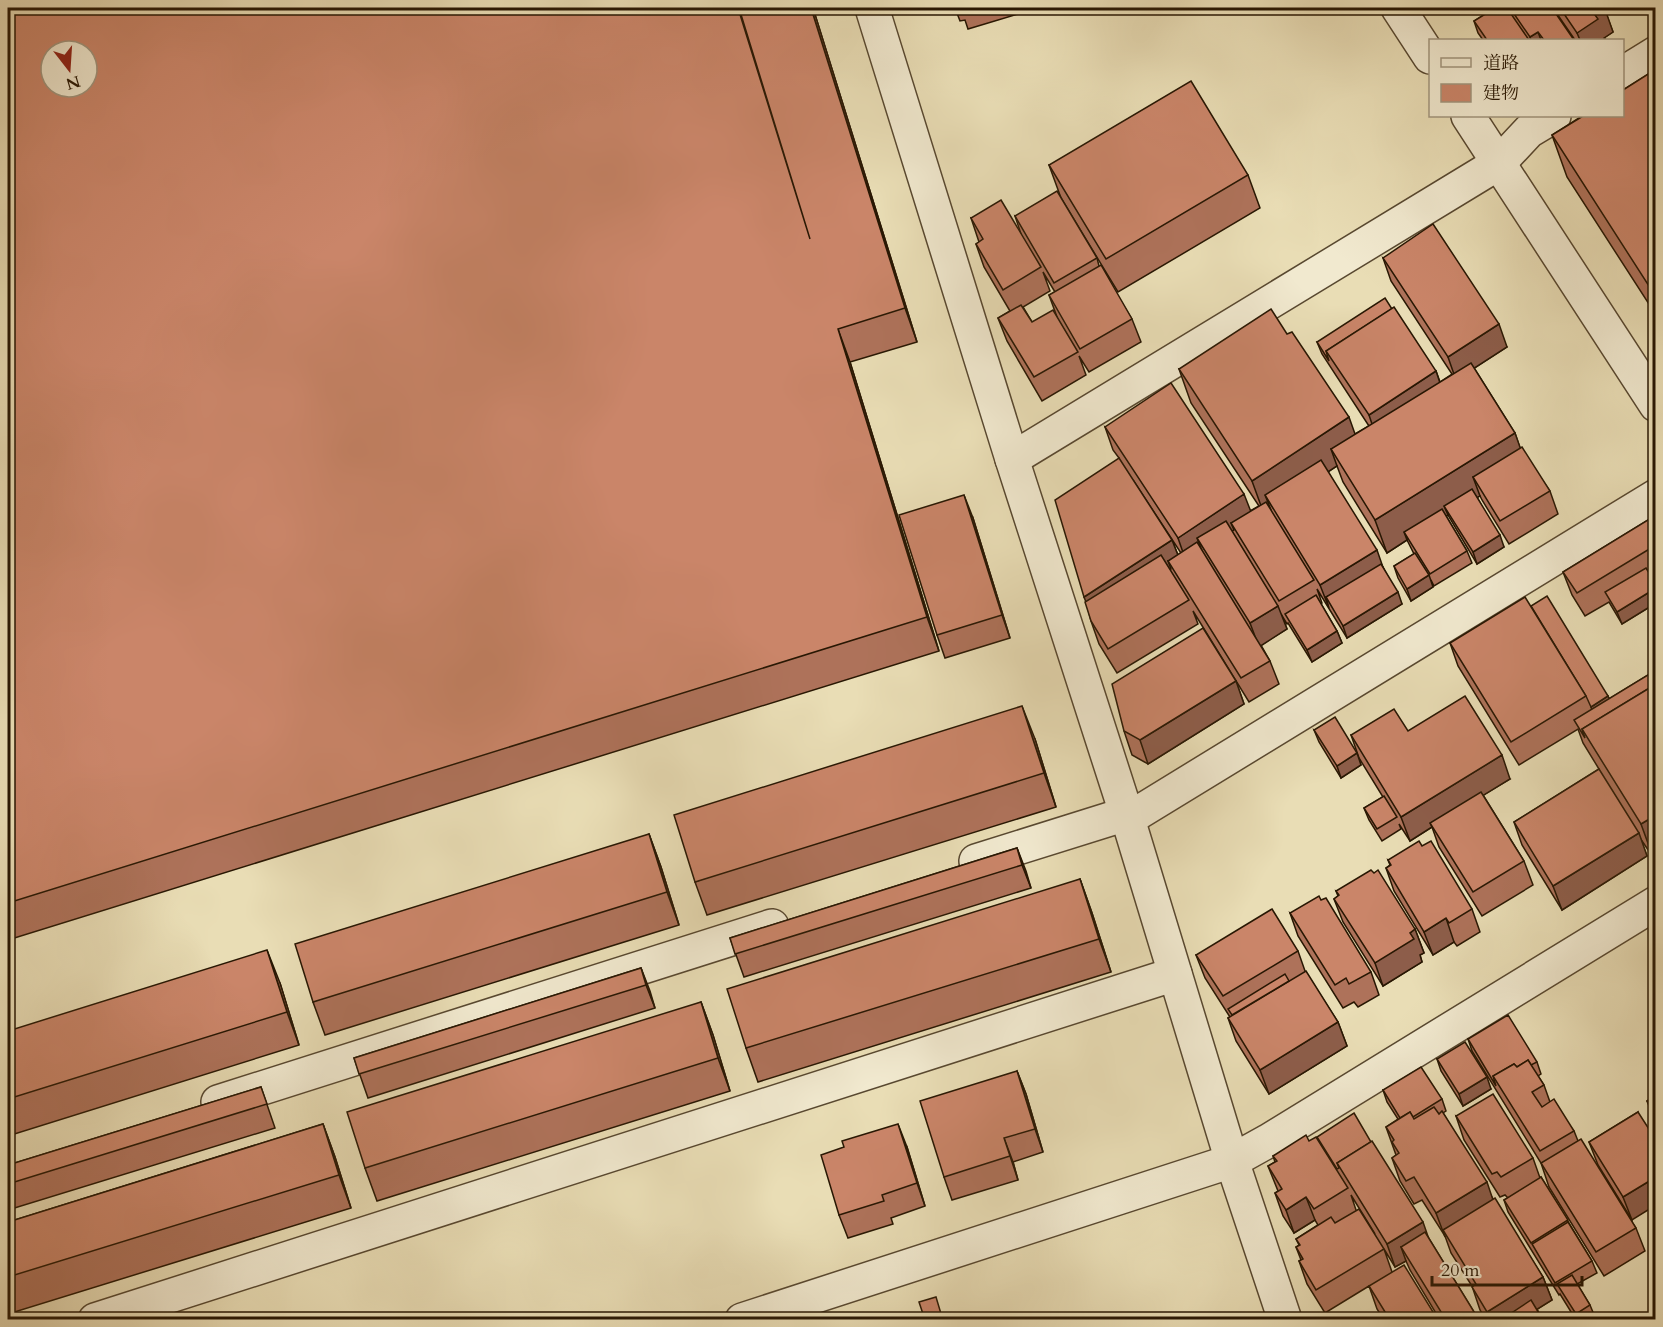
<svg xmlns="http://www.w3.org/2000/svg" width="1663" height="1327" viewBox="0 0 1663 1327" font-family="Cardo,'Noto Serif JP',serif">
  <style>
    .lines { fill: none; stroke-linecap: round; stroke-linejoin: round }
    .minor-casing { stroke: #584830; stroke-width: 36 }
    .minor { stroke: #f1e9cf; stroke-width: 33 }
    .wall { fill: #ae725a; stroke: #281703; stroke-width: 1.5; fill-rule: evenodd }
    .shaded-wall { fill: #8d5d4a; stroke: #281703; stroke-width: 1.5 }
    .building { fill: #ca8569; stroke: #281703; stroke-width: 1.5; fill-rule: evenodd }
  </style>
  <rect width="100%" height="100%" fill="#e9ddb5"/>
  <filter id="stains"><feTurbulence type="fractalNoise" baseFrequency=".00333" numOctaves="4"/><feColorMatrix values="0 0 0 0 .2 0 0 0 0 .09 0 0 0 0 .02 0 0 0 .5 -.17"/></filter>
  <radialGradient id="worn" r=".72"><stop offset=".6" stop-color="#630" stop-opacity="0"/><stop offset="1" stop-color="#630" stop-opacity=".3"/></radialGradient>
  <g class="lines">
    <g class="minor-casing">
      <g id="minor">
        <polyline points="872,8 1012,459 1128,819 1232,1161 1285,1320"/>
        <polyline points="1398,8 1430,57"/>
        <polyline points="1622,74 1656,53"/>
        <polyline points="1468,116 1656,405"/>
        <polyline points="1012,459 1499,163 1529,131 1554,116"/>
        <polyline points="1128,819 1656,496"/>
        <polyline points="976,861 1126,814"/>
        <polyline points="218,1102 772,926"/>
        <polyline points="95,1320 1175,974"/>
        <polyline points="742,1320 1232,1161 1268,1141 1656,903"/>
      </g>
    </g>
    <use href="#minor" class="minor"/>
  </g>
  <g class="wall">
    <polygon points="8,8 813,8 917,342 850,362 939,651 8,940"/>
    <polygon points="955,8 1038,8 968,29 965,20 960,21"/>
    <polygon points="1495,8 1552,8 1574,40 1483,40 1478,33 1474,21"/>
    <polygon points="1553,8 1604,8 1613,32 1604,38 1606,40 1575,40"/>
    <polygon points="1656,69 1656,315 1567,177 1552,135"/>
    <polygon points="1049,165 1248,175 1260,208 1118,292 1061,198"/>
    <path d="M1015 216 1097 258 1099 266 1132 319 1141 342 1089 372 1079 356 1086 375 1042 401 1007 341 998 318 1010 311 984 267 976 244 979 242 971 218 1021 234ZM1043 272 1055 292 1049 295 1057 317 1032 322 1023 307 1050 291Z"/>
    <path d="M1383 258 1507 347 1474 368 1515 433 1520 448 1550 491 1558 514 1509 544 1482 500 1480 496 1477 497 1504 547 1477 564 1448 515 1446 516 1467 551 1472 563 1434 586 1431 580 1433 587 1411 601 1398 578 1394 566 1414 554 1407 540 1387 553 1343 482 1337 466 1328 472 1383 567 1402 604 1347 638 1317 589 1322 603 1321 604 1337 631 1342 643 1312 662 1288 623 1287 624 1281 614 1287 629 1261 645 1270 661 1279 684 1249 702 1193 611 1198 624 1117 673 1099 644 1091 621 1086 601 1119 458 1113 450 1105 427 1250 511 1259 506 1191 403 1179 369 1355 434 1369 426 1322 354 1317 342 1436 371 1440 382 1452 374 1391 281ZM1133 480 1181 553 1178 555 1172 540Z"/>
    <polygon points="1656,515 1656,573 1651,576 1656,584 1656,603 1622,624 1609,602 1585,616 1572,595 1563,572"/>
    <polygon points="973,518 1010,638 945,658 937,635"/>
    <polygon points="1531,606 1608,696 1609,699 1656,670 1656,856 1653,857 1640,838 1647,856 1562,910 1522,845 1514,822 1599,769 1583,743 1578,729 1519,765 1458,666 1450,643"/>
    <polygon points="1236,681 1244,704 1148,764 1132,755 1124,731"/>
    <polygon points="1314,730 1357,753 1361,765 1341,778 1319,742"/>
    <polygon points="1408,731 1510,779 1483,795 1524,861 1533,885 1482,916 1439,847 1432,827 1410,841 1399,824 1401,829 1382,841 1369,820 1364,808 1383,797 1359,758 1351,735"/>
    <polygon points="1035,739 1056,807 707,915 695,882"/>
    <polygon points="649,834 661,867 679,925 325,1035 313,1002"/>
    <polygon points="1017,848 1031,888 744,977 730,938"/>
    <polygon points="1388,860 1472,909 1480,932 1457,946 1454,942 1433,955 1394,891 1386,868 1390,865"/>
    <polygon points="1080,879 1092,913 1111,972 758,1082 746,1048"/>
    <polygon points="1336,891 1415,929 1424,953 1420,955 1422,962 1383,986 1343,922 1334,899 1338,896"/>
    <polygon points="1290,913 1371,972 1379,995 1358,1007 1354,1002 1343,1008 1298,936"/>
    <polygon points="1298,951 1305,971 1338,1022 1347,1046 1269,1094 1236,1041 1228,1018 1230,1017 1205,978 1196,955"/>
    <polygon points="641,968 655,1008 368,1098 354,1058"/>
    <polygon points="280,983 299,1045 8,1136 8,1031"/>
    <polygon points="701,1002 713,1035 730,1091 377,1201 365,1168"/>
    <polygon points="1468,1039 1537,1062 1541,1074 1538,1076 1544,1085 1550,1102 1574,1131 1578,1141 1636,1228 1645,1251 1604,1276 1549,1187 1541,1163 1472,1051"/>
    <polygon points="1437,1059 1491,1089 1463,1106 1441,1071"/>
    <polygon points="1017,1071 1026,1094 1043,1152 1013,1162 1018,1180 952,1200 944,1177"/>
    <polygon points="261,1087 275,1128 8,1210 8,1165"/>
    <polygon points="1383,1090 1442,1099 1446,1111 1443,1113 1493,1199 1543,1277 1552,1300 1537,1309 1543,1320 1486,1320 1480,1310 1472,1286 1451,1253 1445,1236 1422,1200 1414,1204 1400,1181 1392,1158 1396,1155 1386,1127 1398,1119 1387,1102"/>
    <polygon points="1656,1095 1656,1124 1647,1101"/>
    <polygon points="1638,1112 1632,1220 1598,1165 1589,1142"/>
    <polygon points="1456,1116 1533,1158 1540,1178 1541,1177 1592,1261 1597,1273 1577,1284 1590,1305 1595,1317 1591,1320 1576,1320 1560,1294 1559,1295 1508,1212 1504,1200 1508,1198 1505,1195 1500,1197 1464,1140"/>
    <polygon points="323,1124 335,1157 351,1208 8,1314 8,1222"/>
    <path d="M1309 1141 1428 1237 1479 1320H1440L1410 1270 1406 1261 1395 1267 1384 1249 1392 1272 1438 1320H1384L1377 1309 1369 1286 1325 1313 1307 1284 1299 1261 1301 1260 1296 1247 1299 1245 1296 1239 1318 1225 1315 1220 1294 1233 1283 1216 1275 1193 1278 1191 1268 1166 1275 1162 1273 1156ZM1351 1195 1375 1234 1356 1210Z"/>
    <polygon points="907,1147 925,1206 891,1218 893,1224 848,1238 839,1215"/>
  </g>
  <g class="shaded-wall">
    <polygon points="811,8 813,8 917,342 905,308"/>
    <polygon points="1605,9 1613,32 1604,38 1606,40 1580,40 1577,33 1595,15"/>
    <polygon points="1538,32 1541,40 1531,40 1530,37"/>
    <polygon points="1499,324 1507,347 1456,380 1448,357"/>
    <polygon points="838,329 850,362 939,651 927,617"/>
    <polygon points="1436,371 1444,395 1377,439 1369,415"/>
    <polygon points="1349,417 1361,451 1331,449 1337,466 1273,508 1265,495 1271,510 1264,514 1252,481"/>
    <polygon points="1515,433 1527,467 1473,477 1480,496 1449,514 1444,506 1448,515 1408,539 1404,532 1407,540 1387,553 1375,520"/>
    <polygon points="1244,494 1253,517 1231,523 1234,530 1204,549 1197,538 1202,551 1186,561 1178,538"/>
    <polygon points="964,495 973,518 1010,638 1002,615"/>
    <polygon points="1500,535 1504,547 1477,564 1473,552"/>
    <polygon points="1172,540 1181,563 1168,561 1171,569 1093,620 1084,597"/>
    <polygon points="1377,550 1385,573 1326,597 1329,608 1320,585"/>
    <polygon points="1429,575 1433,587 1411,601 1407,589"/>
    <polygon points="1656,588 1656,603 1622,624 1617,612"/>
    <polygon points="1398,592 1402,604 1347,638 1343,626"/>
    <polygon points="1278,606 1287,629 1259,647 1250,623"/>
    <polygon points="1337,631 1342,643 1312,662 1307,650"/>
    <polygon points="1236,681 1244,704 1148,764 1140,740"/>
    <polygon points="1608,696 1613,708 1595,719 1591,707"/>
    <polygon points="1022,706 1035,739 1056,807 1044,773"/>
    <polygon points="1357,753 1361,765 1341,778 1337,766"/>
    <polygon points="1502,755 1510,779 1432,827 1430,823 1432,827 1410,841 1401,817"/>
    <polygon points="1656,815 1656,856 1653,857 1641,824"/>
    <polygon points="1639,833 1647,856 1562,910 1553,886"/>
    <polygon points="649,834 661,867 679,925 667,892"/>
    <polygon points="1017,848 1026,871 1031,888 1022,865"/>
    <polygon points="1080,879 1092,913 1111,972 1099,939"/>
    <polygon points="1446,918 1454,942 1433,955 1424,932"/>
    <polygon points="1415,929 1424,953 1420,955 1422,962 1383,986 1375,963"/>
    <polygon points="267,950 280,983 299,1045 287,1012"/>
    <polygon points="641,968 650,991 655,1008 646,985"/>
    <polygon points="701,1002 713,1035 730,1091 718,1058"/>
    <polygon points="1338,1022 1347,1046 1269,1094 1260,1070"/>
    <polygon points="1017,1071 1026,1094 1043,1152 1035,1129"/>
    <polygon points="1487,1077 1491,1089 1463,1106 1459,1094"/>
    <polygon points="323,1124 335,1157 351,1208 339,1175"/>
    <polygon points="898,1124 907,1147 925,1206 917,1183"/>
    <polygon points="1004,1138 1013,1162 1018,1180"/>
    <polygon points="1656,1177 1656,1205 1632,1220 1623,1197"/>
    <polygon points="1487,1182 1495,1206 1443,1230 1445,1237 1436,1213"/>
    <polygon points="1306,1197 1315,1220 1294,1233 1286,1210"/>
    <polygon points="1423,1222 1431,1245 1401,1247 1406,1261 1395,1267 1387,1244"/>
    <polygon points="1543,1277 1552,1300 1520,1320 1490,1320 1487,1312"/>
  </g>
  <g class="building">
    <path d="M8 8H738L810 239 739 8H811L905 308 838 329 927 617 8 903ZM51 51H87V87H51Z"/>
    <polygon points="1495,8 1507,8 1529,40 1487,40 1474,21"/>
    <polygon points="1510,8 1552,8 1574,40 1544,40 1538,32 1530,37"/>
    <polygon points="1560,8 1604,8 1605,9 1595,15 1598,19 1577,33"/>
    <polygon points="1656,69 1656,297 1552,135 1583,116 1623,116 1623,90"/>
    <polygon points="1191,81 1248,175 1106,259 1049,165"/>
    <polygon points="1057,191 1097,258 1054,283 1015,216"/>
    <polygon points="1001,200 1041,267 1003,290 976,244 983,239 971,218"/>
    <polygon points="1433,224 1499,324 1448,357 1383,258"/>
    <polygon points="1101,265 1132,319 1080,349 1049,295"/>
    <polygon points="1385,298 1392,309 1326,351 1329,361 1317,342"/>
    <polygon points="1021,305 1032,322 1053,310 1078,352 1034,377 998,318"/>
    <polygon points="1394,307 1436,371 1369,415 1326,351"/>
    <polygon points="1271,309 1287,334 1292,332 1349,417 1252,481 1179,369"/>
    <polygon points="1471,363 1515,433 1375,520 1331,449"/>
    <polygon points="1171,383 1244,494 1178,538 1105,427"/>
    <polygon points="1522,447 1550,491 1500,521 1473,477"/>
    <polygon points="1119,458 1172,540 1084,597 1055,500"/>
    <polygon points="1321,460 1377,550 1320,585 1265,495"/>
    <polygon points="1472,489 1500,535 1473,552 1444,506"/>
    <polygon points="964,495 1002,615 937,635 899,515"/>
    <polygon points="1266,502 1314,580 1279,601 1231,523"/>
    <polygon points="1442,509 1467,551 1430,574 1404,532"/>
    <polygon points="1656,515 1656,545 1577,593 1563,572"/>
    <polygon points="1226,521 1278,606 1250,623 1197,538"/>
    <polygon points="1197,542 1270,661 1241,678 1168,561"/>
    <polygon points="1415,553 1429,575 1407,589 1394,566"/>
    <polygon points="1161,555 1189,600 1108,649 1091,621 1085,602"/>
    <polygon points="1381,564 1398,592 1343,626 1326,597"/>
    <polygon points="1646,568 1656,584 1656,588 1617,612 1605,592"/>
    <polygon points="1316,595 1337,631 1307,650 1285,614"/>
    <polygon points="1547,596 1608,696 1591,707 1586,696 1531,606"/>
    <polygon points="1525,597 1586,696 1511,742 1450,643"/>
    <polygon points="1203,628 1236,681 1140,740 1124,731 1112,684"/>
    <polygon points="1656,670 1656,684 1582,729 1585,738 1574,720"/>
    <polygon points="1656,684 1656,815 1641,824 1582,729"/>
    <polygon points="1465,696 1502,755 1401,817 1351,735 1394,709 1408,731"/>
    <polygon points="1022,706 1044,773 695,882 674,815"/>
    <polygon points="1335,717 1357,753 1337,766 1314,730"/>
    <polygon points="1599,769 1639,833 1553,886 1514,822"/>
    <polygon points="1481,792 1524,861 1473,892 1430,823"/>
    <polygon points="1384,796 1397,817 1377,829 1364,808"/>
    <polygon points="649,834 667,892 313,1002 295,944"/>
    <polygon points="1419,841 1422,846 1431,841 1472,909 1449,923 1446,918 1424,932 1386,868 1391,865 1388,860"/>
    <polygon points="1017,848 1022,865 735,954 730,938"/>
    <polygon points="1371,870 1374,873 1378,870 1415,929 1410,933 1414,939 1375,963 1334,899 1339,895 1336,891"/>
    <polygon points="1080,879 1099,939 746,1048 727,989"/>
    <polygon points="1319,896 1321,900 1326,898 1371,972 1349,984 1346,978 1335,985 1290,913"/>
    <polygon points="1272,909 1298,951 1223,996 1196,955"/>
    <polygon points="267,950 287,1012 8,1099 8,1031"/>
    <polygon points="641,968 646,985 359,1074 354,1058"/>
    <polygon points="1306,971 1338,1022 1260,1070 1228,1018"/>
    <polygon points="1285,974 1289,981 1232,1015 1228,1009"/>
    <polygon points="701,1002 718,1058 365,1168 347,1112"/>
    <polygon points="1508,1015 1537,1062 1531,1065 1528,1060 1517,1067 1514,1064 1493,1076 1496,1086 1468,1039"/>
    <polygon points="1465,1042 1487,1077 1459,1094 1437,1059"/>
    <polygon points="1528,1060 1544,1085 1532,1092 1542,1107 1554,1099 1574,1131 1540,1151 1493,1076 1514,1064 1517,1067"/>
    <polygon points="1421,1067 1442,1099 1413,1117 1410,1112 1400,1118 1383,1090"/>
    <polygon points="1017,1071 1035,1129 1004,1138 1010,1156 944,1177 920,1101"/>
    <polygon points="261,1087 267,1104 8,1184 8,1165"/>
    <polygon points="1493,1094 1533,1158 1501,1177 1497,1172 1492,1174 1456,1116"/>
    <polygon points="1656,1095 1656,1115 1647,1101"/>
    <polygon points="1434,1107 1439,1114 1442,1111 1487,1182 1436,1213 1414,1177 1406,1181 1392,1158 1399,1153 1392,1142 1394,1140 1386,1127 1410,1112 1414,1119"/>
    <polygon points="1638,1112 1656,1140 1656,1177 1623,1197 1589,1142"/>
    <polygon points="1354,1113 1371,1142 1337,1163 1339,1168 1337,1169 1317,1137"/>
    <polygon points="323,1124 339,1175 8,1277 8,1222"/>
    <polygon points="898,1124 917,1183 882,1195 884,1201 839,1215 821,1155 844,1147 842,1141"/>
    <polygon points="1306,1135 1309,1141 1316,1137 1348,1188 1314,1209 1306,1197 1286,1210 1275,1193 1282,1189 1268,1166 1277,1161 1273,1156"/>
    <polygon points="1581,1139 1636,1228 1596,1252 1541,1163"/>
    <polygon points="1372,1141 1423,1222 1387,1244 1337,1163"/>
    <polygon points="1541,1177 1568,1220 1531,1243 1504,1200"/>
    <polygon points="1495,1198 1543,1277 1487,1312 1472,1287 1476,1284 1443,1230"/>
    <polygon points="1359,1209 1384,1249 1316,1290 1299,1261 1303,1259 1296,1247 1300,1245 1296,1239 1331,1217 1335,1223"/>
    <polygon points="1568,1222 1592,1261 1555,1283 1532,1244"/>
    <polygon points="1425,1232 1479,1320 1446,1320 1401,1247"/>
    <polygon points="1404,1265 1438,1320 1390,1320 1369,1286"/>
    <polygon points="1572,1275 1590,1305 1576,1314 1557,1284"/>
    <polygon points="936,1297 942,1317 935,1320 925,1320 919,1302"/>
    <polygon points="1531,1300 1543,1320 1501,1320"/>
  </g>
  <rect width="1663" height="1327" fill="none" stroke="#e9ddb5" stroke-width="30"/>
  <rect x="9" y="9" width="1645" height="1309" fill="none" stroke="#281703" stroke-width="3"/>
  <rect x="15" y="15" width="1633" height="1297" fill="none" stroke="#281703" stroke-width="1.5"/>
  <rect x="1429" y="39" width="195" height="78" fill="#f1e9cf" stroke="#a1957d" stroke-width="1.5"/>
  <rect x="1441" y="58" width="30" height="9" fill="#f1e9cf" stroke="#a1957d" stroke-width="1.5"/>
  <text x="1483" y="69" font-size="18" fill="#281703">道路</text>
  <rect x="1441" y="84" width="30" height="18" fill="#ca8569" stroke="#a1957d" stroke-width="1.5"/>
  <text x="1483" y="99" font-size="18" fill="#281703">建物</text>
  <g transform="translate(69 69) rotate(163)"><circle r="28" fill="#f1e9cf" stroke="#a1957d" stroke-width="1.5"/>
  <path d="M0-4.5L10 22L0 15L-10 22Z" fill="#8f2418"/>
  <text y="-9" font-size="16" font-weight="bold" text-anchor="middle" fill="#281703">N</text>
  </g>
  <path d="M1432 1276v9h150v-9" fill="none" stroke="#281703" stroke-width="3"/>
  <text x="1441" y="1276" font-size="18" fill="#281703" stroke="#f1e9cf" stroke-width="4.5" paint-order="stroke">20 m</text>
  <rect width="100%" height="100%" filter="url(#stains)"/>
  <rect width="100%" height="100%" fill="url(#worn)"/>
</svg>
